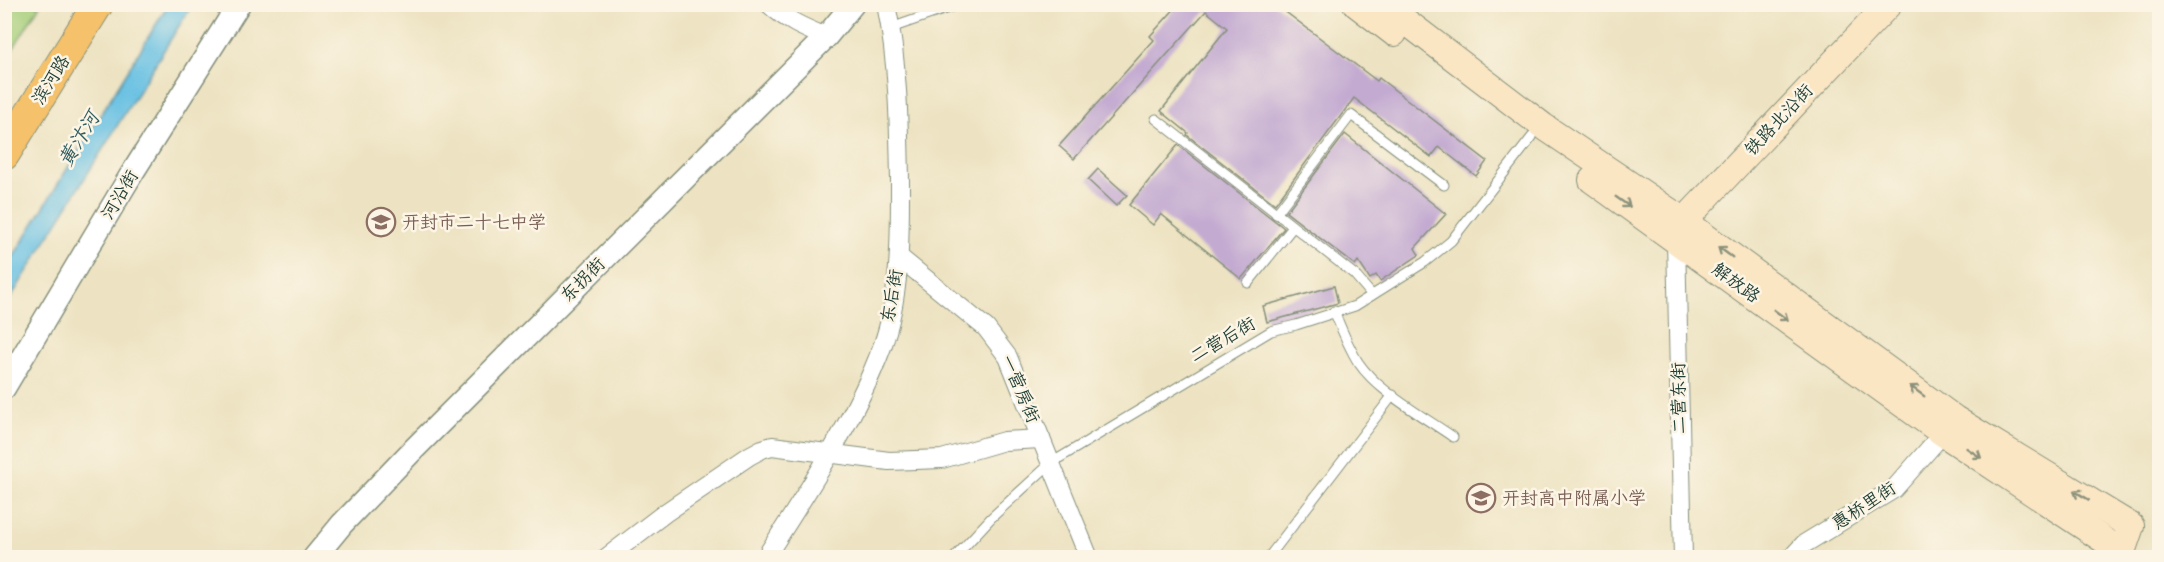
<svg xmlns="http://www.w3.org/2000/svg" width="2164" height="562" viewBox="0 0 2164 562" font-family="'Comic Neue','LXGW WenKai TC',sans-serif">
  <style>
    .green { fill: #a4cd78; stroke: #628556; stroke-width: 1.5 }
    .water { fill: #66c0e3; stroke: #427e8c; stroke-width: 1.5 }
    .building { fill: #c3aad1 }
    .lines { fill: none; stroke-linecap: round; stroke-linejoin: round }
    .service-casing { stroke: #86907b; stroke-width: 11 }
    .minor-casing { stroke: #86907b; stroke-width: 20 }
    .tertiary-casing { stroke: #86907b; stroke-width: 25 }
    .secondary-casing { stroke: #86907b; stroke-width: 28 }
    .primary-casing { stroke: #86907b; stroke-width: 32 }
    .service { stroke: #fff; stroke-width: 9 }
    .minor { stroke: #fff; stroke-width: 18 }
    .tertiary { stroke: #fff; stroke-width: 22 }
    .secondary { stroke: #fbe6c4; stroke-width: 26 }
    .primary { stroke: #f5c16b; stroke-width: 30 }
    .oneway { stroke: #8d927c }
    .labels { text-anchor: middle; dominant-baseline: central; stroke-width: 5; stroke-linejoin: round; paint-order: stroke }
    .street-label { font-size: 18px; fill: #1f3d34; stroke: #fcf5e5 }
    .education-label { font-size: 18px; fill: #785e54; stroke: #fcf5e5; text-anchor: start }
    .water-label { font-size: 20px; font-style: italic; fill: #315e60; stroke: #fcf5e5 }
  </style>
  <rect width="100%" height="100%" fill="#fcf5e5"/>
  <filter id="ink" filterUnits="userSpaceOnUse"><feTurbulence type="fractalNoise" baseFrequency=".0167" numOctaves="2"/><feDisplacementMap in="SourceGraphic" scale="12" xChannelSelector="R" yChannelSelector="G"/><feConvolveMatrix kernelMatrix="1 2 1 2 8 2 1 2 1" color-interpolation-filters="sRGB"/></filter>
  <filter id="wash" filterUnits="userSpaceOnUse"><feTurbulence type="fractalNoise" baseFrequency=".008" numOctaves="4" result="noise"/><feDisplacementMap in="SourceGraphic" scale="24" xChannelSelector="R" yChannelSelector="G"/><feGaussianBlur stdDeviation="1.35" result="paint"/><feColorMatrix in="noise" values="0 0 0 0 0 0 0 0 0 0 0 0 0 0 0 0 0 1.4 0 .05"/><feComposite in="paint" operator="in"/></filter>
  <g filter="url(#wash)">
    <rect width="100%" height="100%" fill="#ede3c2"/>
    <polygon class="green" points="5,4 40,5 5,62 4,5"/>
    <polygon class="water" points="168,5 192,5 5,307 5,270"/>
    <g id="blocks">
      <g class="building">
        <polygon points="1179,4 1275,4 1377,81 1379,78 1487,161 1476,176 1439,147 1431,157 1354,98 1275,204 1187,135 1188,133 1161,111 1227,28 1206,11 1074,159 1059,146 1154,40 1150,36"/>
        <polygon points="1345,134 1446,214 1415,248 1419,255 1380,281 1376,275 1370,279 1358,261 1355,265 1286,212"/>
        <polygon points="1178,145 1284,228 1241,279 1161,214 1153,225 1129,205"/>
        <polygon points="1098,169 1127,195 1116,206 1088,180"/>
        <polygon points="1334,286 1338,303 1267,322 1263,306"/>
      </g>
    </g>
  </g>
  <g filter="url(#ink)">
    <use href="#blocks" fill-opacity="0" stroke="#86907b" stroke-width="1.5"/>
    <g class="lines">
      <g class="service-casing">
        <g id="service">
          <polyline points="891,28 960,4"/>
          <polyline points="1156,119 1354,274 1372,295"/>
          <polyline points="1276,214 1351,115 1444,185"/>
          <polyline points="1248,283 1293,227"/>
          <path d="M1334 311C1341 328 1348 346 1358 362 1378 392 1423 416 1453 437"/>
          <polyline points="954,558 991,518 1051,463 1271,331 1296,325 1355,306 1425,262 1451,241 1532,137"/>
          <polyline points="1268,558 1393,395"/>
        </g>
      </g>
      <g class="minor-casing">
        <g id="minor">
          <path d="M769 4C787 21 804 28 826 37"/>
          <polyline points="1676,239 1683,558"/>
          <polyline points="899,257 986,328 1008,357 1089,558"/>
          <polyline points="606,558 665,513 749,456 762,449 772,446 889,461 942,459 1004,441 1041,439"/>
          <path d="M765 558C806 494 856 418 882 347 901 295 900 236 900 181 899 122 898 62 886 4"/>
          <polyline points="1791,558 1804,544 1894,489 1951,424"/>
        </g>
      </g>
      <g class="tertiary-casing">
        <g id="tertiary">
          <polyline points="4,388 131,175 239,4"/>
          <polyline points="314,558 342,524 410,453 826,37 853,4"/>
        </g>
      </g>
      <g class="secondary-casing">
        <g id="secondary">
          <polyline points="1356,4 1394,33"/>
          <polyline points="1383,4 1543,126 1684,221 1955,419 2131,526 2120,558"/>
          <polyline points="1592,180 1944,434 2122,552"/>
          <polyline points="1677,236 1684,221 1889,4"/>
        </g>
      </g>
      <g class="primary-casing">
        <polyline id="primary" points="4,155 98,4"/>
      </g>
      <use href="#service" class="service"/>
      <use href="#minor" class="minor"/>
      <use href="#tertiary" class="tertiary"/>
      <use href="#secondary" class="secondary"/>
      <use href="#primary" class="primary"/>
    </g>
    <defs><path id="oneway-shaft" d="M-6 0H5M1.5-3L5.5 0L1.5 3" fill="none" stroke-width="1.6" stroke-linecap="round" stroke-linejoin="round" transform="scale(1.5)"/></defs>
    <g class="oneway">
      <use href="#oneway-shaft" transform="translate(1623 202) rotate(35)"/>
      <use href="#oneway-shaft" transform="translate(1725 252) rotate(-144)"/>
      <use href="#oneway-shaft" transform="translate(1781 315) rotate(36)"/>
      <use href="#oneway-shaft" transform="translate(1917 391) rotate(-144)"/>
      <use href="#oneway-shaft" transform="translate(1974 453) rotate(34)"/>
      <use href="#oneway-shaft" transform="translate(2081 495) rotate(-149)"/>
    </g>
  </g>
  <defs>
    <g id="school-ring" transform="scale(1.5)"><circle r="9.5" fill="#fcf5e5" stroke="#8d6e63" stroke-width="1.5"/><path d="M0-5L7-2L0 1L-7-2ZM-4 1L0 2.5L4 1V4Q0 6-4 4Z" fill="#8d6e63"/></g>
  </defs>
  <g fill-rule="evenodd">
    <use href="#school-ring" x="381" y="222"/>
    <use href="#school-ring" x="1481" y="498"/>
  </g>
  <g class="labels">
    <g class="street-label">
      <text transform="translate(51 80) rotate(-58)">滨河路</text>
      <text transform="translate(1779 120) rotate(-47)">铁路北沿街</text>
      <text transform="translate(120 195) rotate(-59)">河沿街</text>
      <text transform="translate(583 280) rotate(-45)">东拐街</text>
      <text transform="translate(1736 283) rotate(36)">解放路</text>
      <text transform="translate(892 296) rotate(-80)">东后街</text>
      <text transform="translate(1223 340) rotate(-30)">二营后街</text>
      <text transform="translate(1020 389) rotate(67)">一营房街</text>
      <text transform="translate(1679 398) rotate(-91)">二营东街</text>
      <text transform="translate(1864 506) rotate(-33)">惠桥里街</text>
    </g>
    <g class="education-label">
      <text x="402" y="222">开封市二十七中学</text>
      <text x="1502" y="498">开封高中附属小学</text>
    </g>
    <g class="water-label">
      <text transform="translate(79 139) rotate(-59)">黄汴河</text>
    </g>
  </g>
  <rect width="2164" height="562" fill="none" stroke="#fcf5e5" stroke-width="24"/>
</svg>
